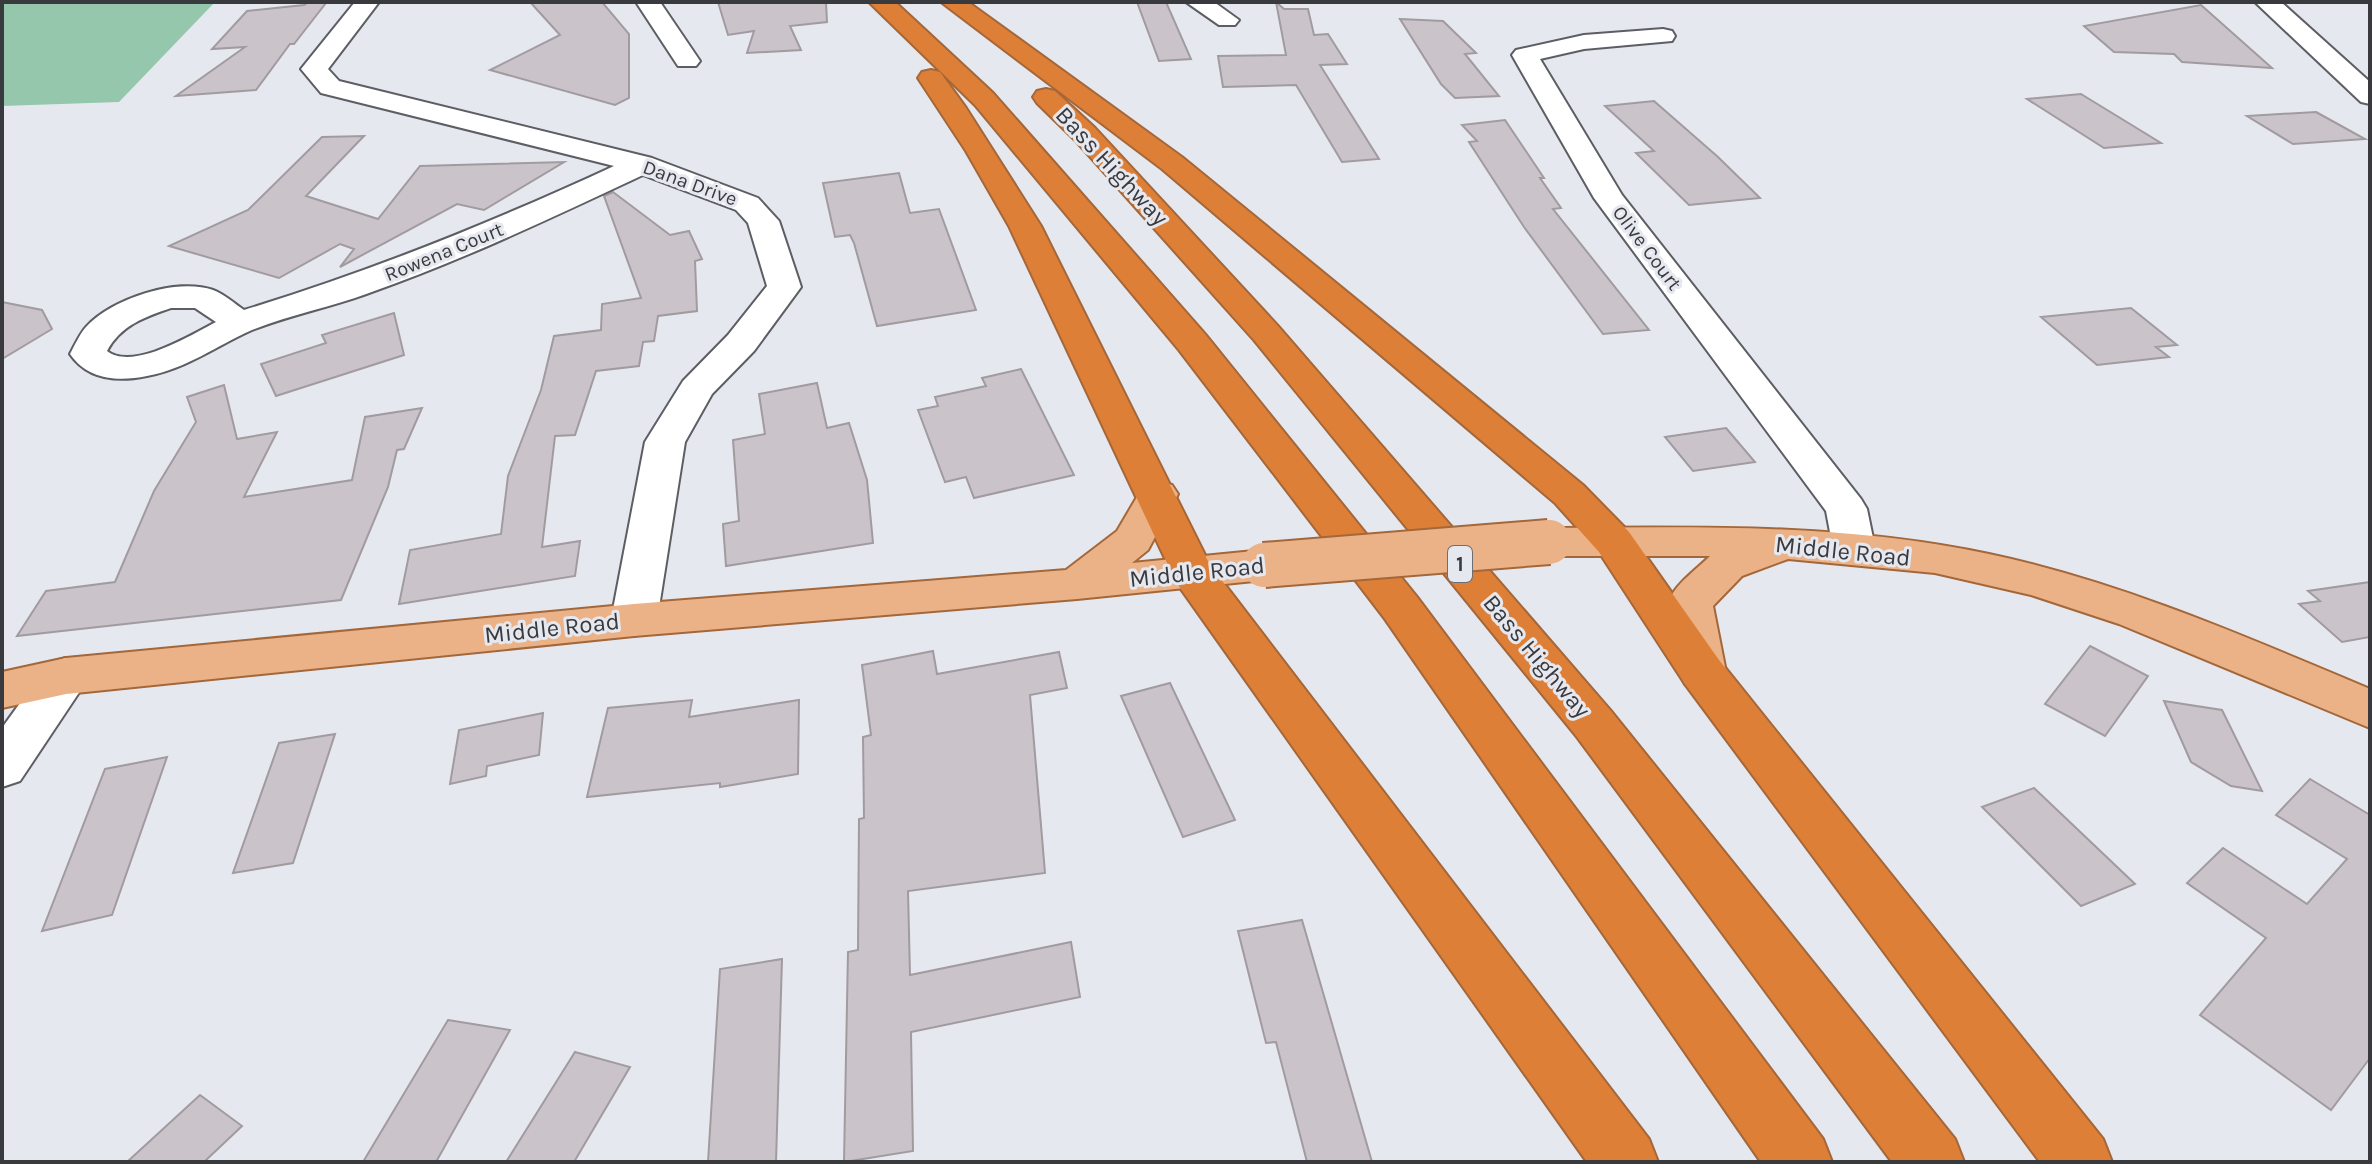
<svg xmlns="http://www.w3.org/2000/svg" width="2372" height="1164" viewBox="0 0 2372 1164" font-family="Karla,sans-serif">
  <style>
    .green { fill: #94c7ab }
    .building { fill: #cac4ca; stroke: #a19ba0; stroke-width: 2 }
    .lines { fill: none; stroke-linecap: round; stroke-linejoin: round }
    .minor-casing { stroke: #5c5e64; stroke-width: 4 }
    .major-casing { stroke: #a46739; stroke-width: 4 }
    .highway-casing { stroke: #a46739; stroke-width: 4 }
    .minor { fill: #fff; fill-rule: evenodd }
    .major { fill: #ebb287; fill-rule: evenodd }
    .highway { fill: #de7f37; fill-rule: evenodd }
    .major-bridge-casing { stroke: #a46739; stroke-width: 48; stroke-linecap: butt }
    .major-bridge { stroke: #ebb287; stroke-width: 44 }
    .labels { text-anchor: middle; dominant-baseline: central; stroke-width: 6; stroke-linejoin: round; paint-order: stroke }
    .far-street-label { font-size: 20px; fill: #393a3d; stroke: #e6e8f0 }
    .shield { fill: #e6e8f0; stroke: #6d6e73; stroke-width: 2 }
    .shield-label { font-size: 22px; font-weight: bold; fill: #393a3d }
    .street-label { font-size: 24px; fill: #393a3d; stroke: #e6e8f0 }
  </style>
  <rect width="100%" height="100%" fill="#e6e8f0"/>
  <polygon class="green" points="2,2 215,2 119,102 2,106"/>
  <g class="building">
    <polygon points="309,2 326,3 294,44 290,44 256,90 176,96 245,47 212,49 247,11 304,5"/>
    <polygon points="530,2 602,2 629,34 629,98 615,105 490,70 560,35"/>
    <polygon points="718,2 826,2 827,22 790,26 801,50 747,53 754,31 728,35"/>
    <polygon points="1137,2 1166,2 1191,59 1159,61"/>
    <polygon points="1276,2 1284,9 1308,9 1314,35 1328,34 1347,64 1320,65 1379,159 1342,162 1296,85 1223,87 1218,56 1286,55"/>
    <polygon points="2201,5 2272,68 2182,62 2174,54 2114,52 2084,26"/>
    <polygon points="1400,19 1443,21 1476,53 1465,54 1499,96 1455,98 1441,84"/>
    <polygon points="2081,94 2161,143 2104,148 2027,99"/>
    <polygon points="1654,101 1718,157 1760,198 1689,205 1636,153 1654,151 1605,106"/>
    <polygon points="2316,112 2365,139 2293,144 2247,116"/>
    <polygon points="1505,120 1544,178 1540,178 1561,208 1553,209 1649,330 1603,334 1524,227 1469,142 1477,141 1462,125"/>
    <polygon points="364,136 306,196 378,219 420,166 564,162 484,210 457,204 340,267 354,249 340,244 279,278 169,246 248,210 322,137"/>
    <polygon points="899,173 910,213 939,209 976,310 877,326 854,243 850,235 835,237 823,183"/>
    <polygon points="613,192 670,235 689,231 702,259 695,261 697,311 658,316 654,341 643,342 639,366 596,371 575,435 555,436 542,547 580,541 575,576 399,604 410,550 501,534 508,476 541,390 554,336 601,330 602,304 641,298 604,196"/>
    <polygon points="2,302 42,310 52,329 2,359"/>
    <polygon points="2131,308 2177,345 2156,347 2169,357 2097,365 2041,317"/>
    <polygon points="394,313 404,355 276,396 261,364 326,343 322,335"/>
    <polygon points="1021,369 1074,475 974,498 966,477 945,482 918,410 938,406 935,397 986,386 982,378"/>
    <polygon points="817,383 827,428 849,423 867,480 873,543 726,566 723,524 739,521 733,440 765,434 759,394"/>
    <polygon points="224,385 237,439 277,432 244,497 352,480 365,417 422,408 404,449 397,450 388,487 341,600 17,636 46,591 115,582 154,491 196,422 187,397"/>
    <polygon points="1726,428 1755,462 1693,471 1665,437"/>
    <polygon points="2370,582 2370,637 2342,642 2299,604 2320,601 2308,591"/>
    <polygon points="2090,646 2148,676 2105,736 2045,704"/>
    <polygon points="933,651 937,674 1059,652 1067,688 1030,695 1045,873 908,891 910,975 1071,942 1080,997 911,1032 913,1151 844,1162 848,952 858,950 859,819 864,818 863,737 871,735 862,665"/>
    <polygon points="1170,683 1235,820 1183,837 1121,696"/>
    <polygon points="692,700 689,717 799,700 798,774 720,787 720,783 587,797 608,708"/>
    <polygon points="2164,701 2222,710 2262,791 2231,786 2191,762"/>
    <polygon points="543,713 539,755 487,766 486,776 450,784 459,730"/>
    <polygon points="335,734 293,863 233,873 279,743"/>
    <polygon points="167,757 112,915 42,931 105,769"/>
    <polygon points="2310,779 2370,815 2370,1058 2331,1110 2200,1015 2266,938 2187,883 2223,848 2307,904 2347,859 2276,815"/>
    <polygon points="2034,788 2135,884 2081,906 1982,807"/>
    <polygon points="1302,920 1372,1162 1307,1162 1276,1042 1266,1043 1238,931"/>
    <polygon points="782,959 776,1162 708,1162 720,969"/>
    <polygon points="448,1020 510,1030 436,1162 363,1162"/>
    <polygon points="575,1052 630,1067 574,1162 506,1162"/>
    <polygon points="200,1095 242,1126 204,1162 127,1162"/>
  </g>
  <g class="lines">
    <g class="minor-casing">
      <g id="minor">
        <path d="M355 2H379L328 69 339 81 652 158 758 198 779 221 801 287 754 351 712 394 685 442 657 620 650 631 634 636 618 631 611 620 645 442 683 381 728 335 767 286 748 223 736 210 643 175C553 217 463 260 369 293 331 307 290 315 252 330 216 346 186 369 147 376 118 382 88 380 70 354 75 345 79 335 86 327 111 299 177 277 213 290 224 294 235 304 244 310 372 271 493 222 614 166L321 93 301 69ZM171 308H195L216 322C191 335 133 371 107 351 121 325 145 317 171 308Z"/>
        <polygon points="636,2 660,2 700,61 696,66 678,66"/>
        <polygon points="1186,2 1214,2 1239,20 1235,25 1219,25"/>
        <polygon points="2255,2 2281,2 2370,82 2370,104 2361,102"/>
        <polygon points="1663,29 1672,31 1675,36 1672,41 1584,49 1540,59 1622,195 1861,499 1867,509 1875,548 1869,558 1854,562 1839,558 1833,548 1826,511 1594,198 1512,55 1516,50 1584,35"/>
        <polygon points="66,658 83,663 90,676 20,781 2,787 2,728 49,663"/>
      </g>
    </g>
    <g class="major-casing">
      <g id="major">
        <polygon points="1158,481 1172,485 1178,494 1148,550 1132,563 1264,550 1279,554 1286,565 1279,576 1264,580 1077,599 634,636 66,694 2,708 2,672 66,658 634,604 1066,570 1117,531 1144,485"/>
        <path d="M1549 528C1696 527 1844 523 1989 554 2121 582 2246 637 2370 689V728L2119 624 2031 595 1935 573 1788 559 1742 576 1713 606 1726 672 1719 684 1702 690 1685 684C1678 671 1664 612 1670 598 1678 582 1697 569 1710 556H1549L1534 552 1528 542 1534 532Z"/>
      </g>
    </g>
    <g class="highway-casing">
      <g id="highway">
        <polygon points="869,2 895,2 993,93 1205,334 1417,597 1823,1139 1832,1162 1761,1162 1385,619 1179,350 975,105"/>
        <polygon points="941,2 968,2 1182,157 1583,485 1629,532 1719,660 2103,1139 2112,1162 2040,1162 1685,684 1599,552 1555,503 1162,169"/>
        <polygon points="931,70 940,72 966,108 1041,226 1210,565 1649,1139 1658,1162 1587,1162 1176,582 1009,226 966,151 918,78 922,72"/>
        <polygon points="1046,89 1055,91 1095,128 1278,326 1611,711 1955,1139 1964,1162 1892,1162 1577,737 1254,340 1075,140 1037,103 1033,97 1037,91"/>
      </g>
    </g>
    <use href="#minor" class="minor"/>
    <use href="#major" class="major"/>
    <use href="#highway" class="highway"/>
    <g class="major-bridge-casing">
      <polyline id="major-bridge" points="1264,565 1549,542"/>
    </g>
    <use href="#major-bridge" class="major-bridge"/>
  </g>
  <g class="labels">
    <g class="far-street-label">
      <text transform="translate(690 183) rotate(20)">Dana Drive</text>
      <text transform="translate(1647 248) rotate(53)">Olive Court</text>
      <text transform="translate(444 252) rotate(-22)">Rowena Court</text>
    </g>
    <rect class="shield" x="1448" y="546" width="24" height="36" rx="6"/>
    <g class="shield-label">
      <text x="1460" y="564">1</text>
    </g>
    <g class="street-label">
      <text transform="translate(1112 166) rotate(47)">Bass Highway</text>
      <text transform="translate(1843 551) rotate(6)">Middle Road</text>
      <text transform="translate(1197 572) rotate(-6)">Middle Road</text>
      <text transform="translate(552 628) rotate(-6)">Middle Road</text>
      <text transform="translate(1537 656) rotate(50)">Bass Highway</text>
    </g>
  </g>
  <rect width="2372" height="1164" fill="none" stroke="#393a3d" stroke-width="8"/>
</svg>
